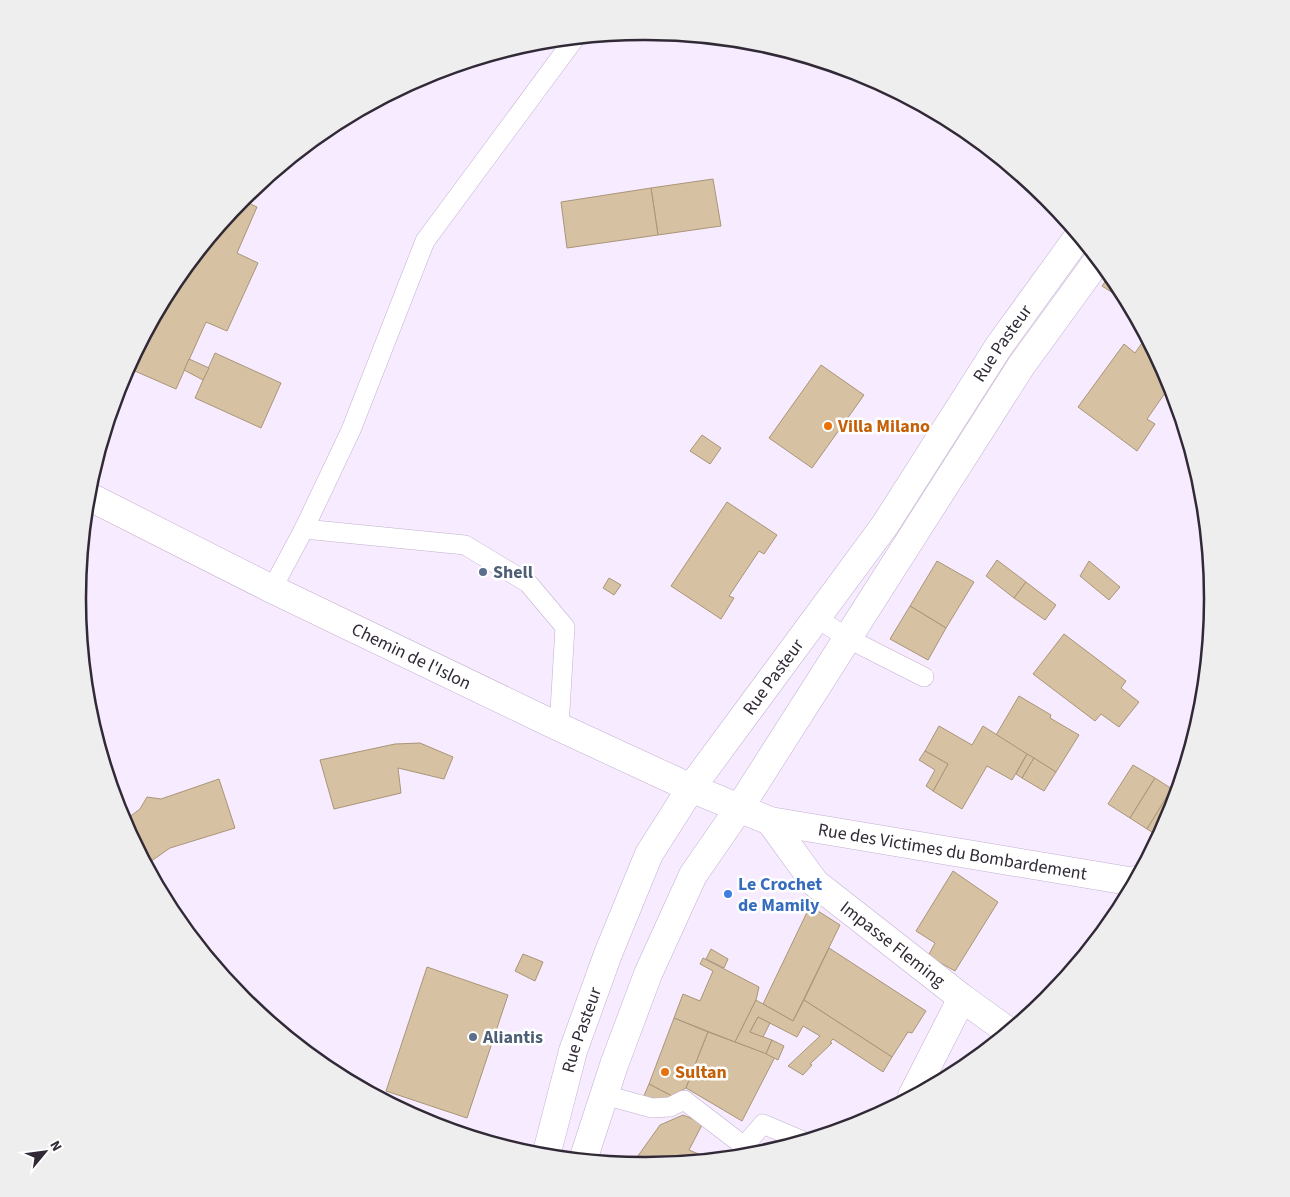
<svg xmlns="http://www.w3.org/2000/svg" width="1290" height="1197" viewBox="0 0 1290 1197" font-family="'Source Sans 3',sans-serif">
  <style>
    .building { fill: #d6c1a2; stroke: #aa9577 }
    .lines { fill: none; stroke-linecap: round; stroke-linejoin: round }
    .service-casing { stroke: #c3b0d0; stroke-width: 20 }
    .minor-casing { stroke: #c3b0d0; stroke-width: 29 }
    .secondary-casing { stroke: #c3b0d0; stroke-width: 29 }
    .service { stroke: #fff; stroke-width: 19 }
    .minor { stroke: #fff; stroke-width: 28 }
    .secondary { stroke: #fff; stroke-width: 28 }
    .food-dot { fill: #e8710a; stroke: #fff; stroke-width: 2 }
    .service-dot { fill: #5c6f8a; stroke: #fff; stroke-width: 2 }
    .shop-dot { fill: #3f7fe0; stroke: #fff; stroke-width: 2 }
    .labels { text-anchor: middle; dominant-baseline: central; stroke-width: 5; stroke-linejoin: round; paint-order: stroke }
    .street-label { font-size: 18px; fill: #312a36; stroke: #fff }
    .food-label { font-size: 18px; font-weight: bold; fill: #c56008; stroke: #fff; text-anchor: start }
    .service-label { font-size: 18px; font-weight: bold; fill: #4e5e75; stroke: #fff; text-anchor: start }
    .shop-label { font-size: 18px; font-weight: bold; fill: #366cbe; stroke: #fff; text-anchor: start }
    .rim { fill: none; stroke: #312a36; stroke-width: 2.5 }
  </style>
  <rect width="100%" height="100%" fill="#f6ebff"/>
  <g class="building">
    <polygon points="713,179 721,226 658,235 651,188"/>
    <polygon points="651,188 658,235 567,248 561,202"/>
    <polygon points="242,200 257,207 237,253 258,263 227,331 206,322 176,389 128,368 174,283"/>
    <polygon points="1110,275 1122,293 1119,297 1102,286"/>
    <polygon points="1144,340 1149,344 1163,370 1162,372 1165,375 1170,386 1147,419 1155,424 1137,451 1078,407 1124,344 1135,353"/>
    <polygon points="215,353 281,383 261,428 195,398"/>
    <polygon points="189,359 209,368 203,380 184,370"/>
    <polygon points="821,365 864,395 812,468 769,438"/>
    <polygon points="702,435 721,448 710,464 690,451"/>
    <polygon points="727,502 777,535 764,554 759,551 729,596 734,598 721,619 671,586"/>
    <polygon points="997,560 1026,582 1014,598 986,576"/>
    <polygon points="937,561 974,582 946,628 910,606"/>
    <polygon points="1089,561 1120,587 1109,600 1080,576"/>
    <polygon points="609,578 621,585 614,595 603,588"/>
    <polygon points="1026,582 1056,605 1045,620 1014,598"/>
    <polygon points="910,606 946,628 928,660 890,639"/>
    <polygon points="1064,634 1126,681 1121,688 1139,702 1119,727 1101,714 1095,721 1033,674"/>
    <polygon points="1019,696 1051,715 1050,718 1079,735 1056,772 996,735"/>
    <polygon points="939,726 972,745 983,726 1027,754 1012,780 987,766 962,809 933,791 948,764 925,751"/>
    <polygon points="420,743 453,757 444,779 398,768 401,793 334,809 320,760 395,744"/>
    <polygon points="925,751 948,764 933,791 926,786 935,770 919,760"/>
    <polygon points="1027,754 1034,758 1022,778 1016,774"/>
    <polygon points="1034,758 1056,772 1044,791 1022,778"/>
    <polygon points="1133,765 1155,778 1130,818 1108,804"/>
    <polygon points="1155,778 1172,789 1147,829 1130,818"/>
    <polygon points="219,779 235,828 170,848 147,864 124,821 140,809 147,797 161,799"/>
    <polygon points="1169,793 1175,796 1169,816 1158,836 1147,829"/>
    <polygon points="953,871 998,902 955,971 928,956 935,943 916,931"/>
    <polygon points="810,906 840,925 793,1021 763,1004"/>
    <polygon points="829,948 926,1011 912,1033 908,1032 892,1057 804,1000"/>
    <polygon points="711,949 728,959 724,968 706,959"/>
    <polygon points="523,954 543,962 535,981 515,971"/>
    <polygon points="703,958 759,987 756,1000 735,1042 674,1018 683,994 700,1001 713,971 700,964"/>
    <polygon points="427,967 508,995 467,1118 386,1091"/>
    <polygon points="756,1000 793,1021 804,1000 892,1057 883,1072 833,1039 830,1042 832,1043 810,1064 812,1065 803,1075 788,1066 820,1036 803,1026 797,1037 758,1017 750,1032 772,1040 766,1054 735,1042"/>
    <polygon points="758,1017 770,1023 763,1037 750,1032"/>
    <polygon points="674,1018 708,1032 686,1088 672,1096 649,1084"/>
    <polygon points="708,1032 775,1057 742,1121 686,1088"/>
    <polygon points="772,1040 784,1046 778,1060 766,1054"/>
    <polygon points="649,1084 672,1096 656,1103 643,1098"/>
    <polygon points="683,1115 703,1123 689,1150 701,1155 698,1161 647,1165 635,1160 660,1125"/>
  </g>
  <g class="lines">
    <g class="service-casing">
      <g id="service">
        <polyline points="304,529 351,430 425,241 575,38"/>
        <polyline points="272,589 304,529 465,545 528,583 565,627 559,727"/>
        <polyline points="817,618 849,639 924,677"/>
        <polyline points="605,1095 652,1108 670,1107 684,1100 744,1146 763,1124 803,1141"/>
      </g>
    </g>
    <g class="minor-casing">
      <g id="minor">
        <path id="s1" d="M88 496 272 589 559 727 691 788 770 821 815 883 962 998 1008 1031"/>
        <path id="s2" d="M770 821 1129 881 1135 880"/>
        <polyline points="912,1096 962,998"/>
      </g>
    </g>
    <g class="secondary-casing">
      <g id="secondary">
        <path id="s3" d="M546 1156 573 1051 608 954 649 854 691 788 885 525 999 346 1078 237"/>
        <polyline points="583,1160 614,1065 648,974 693,875 740,807 1021,366 1098,260"/>
      </g>
    </g>
    <use href="#service" class="service"/>
    <use href="#minor" class="minor"/>
    <use href="#secondary" class="secondary"/>
  </g>
  <g class="food-dot">
    <circle cx="828" cy="426" r="5"/>
    <circle cx="665" cy="1072" r="5"/>
  </g>
  <g class="service-dot">
    <circle cx="483" cy="572" r="5"/>
    <circle cx="473" cy="1037" r="5"/>
  </g>
  <circle class="shop-dot" cx="728" cy="894" r="5"/>
  <g class="labels">
    <g class="street-label">
      <text stroke="none"><textPath href="#s3" startOffset="941">Rue Pasteur</textPath></text>
      <text stroke="none"><textPath href="#s1" startOffset="361">Chemin de l'Islon</textPath></text>
      <text stroke="none"><textPath href="#s3" startOffset="536">Rue Pasteur</textPath></text>
      <text stroke="none"><textPath href="#s2" startOffset="185">Rue des Victimes du Bombardement</textPath></text>
      <text stroke="none"><textPath href="#s1" startOffset="931">Impasse Fleming</textPath></text>
      <text stroke="none"><textPath href="#s3" startOffset="131">Rue Pasteur</textPath></text>
    </g>
    <g class="food-label">
      <text x="838" y="426">Villa Milano</text>
      <text x="675" y="1072">Sultan</text>
    </g>
    <g class="service-label">
      <text x="493" y="572">Shell</text>
      <text x="483" y="1037">Aliantis</text>
    </g>
    <g class="shop-label">
      <text x="738" y="884">Le Crochet<tspan x="738" dy="21">de Mamily</tspan></text>
    </g>
  </g>
  <path d="M0 0H1290V1197H0ZM644 40H646A558 558 0 0 1 1204 598V599A558 558 0 0 1 646 1157H644A558 558 0 0 1 86 599V598A558 558 0 0 1 644 40Z" fill="#efeeef" fill-rule="evenodd"/>
  <path class="rim" d="M644 40H646A558 558 0 0 1 1204 598V599A558 558 0 0 1 646 1157H644A558 558 0 0 1 86 599V598A558 558 0 0 1 644 40Z"/>
  <g transform="translate(45 1152) rotate(61)" stroke="#ffffff" stroke-width="4" paint-order="stroke">
  <path d="M0-4L9 19L0 12L-9 19Z" fill="#312a36"/>
  <text y="-8" font-size="14" font-weight="bold" text-anchor="middle" fill="#312a36">N</text>
  </g>
</svg>
